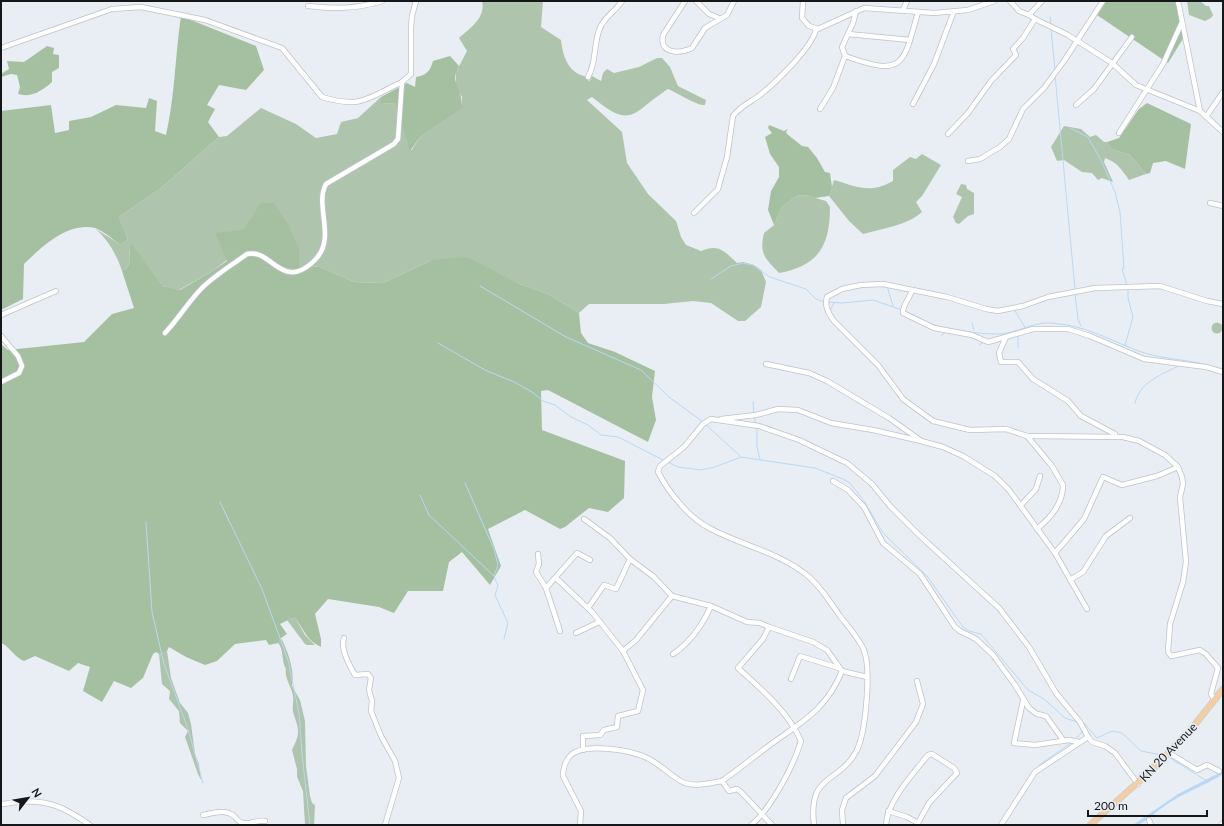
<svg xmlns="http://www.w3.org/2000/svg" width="1224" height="826" viewBox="0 0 1224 826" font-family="Lato,sans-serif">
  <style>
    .green { fill: #afc4ac }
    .forest { fill: #a5c0a0 }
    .water { fill: #b9d8f5 }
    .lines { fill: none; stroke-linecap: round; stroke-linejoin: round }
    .stream { stroke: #b9d8f5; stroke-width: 1 }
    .minor-casing { stroke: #bec3c9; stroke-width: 6 }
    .major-casing { stroke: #ccc; stroke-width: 7 }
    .minor { stroke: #fff; stroke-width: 4.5 }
    .major { stroke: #f1cea6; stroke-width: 5.5 }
    .labels { text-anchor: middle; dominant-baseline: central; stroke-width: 3; stroke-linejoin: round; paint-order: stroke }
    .street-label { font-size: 12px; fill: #151719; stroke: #e9eef4 }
  </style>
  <rect width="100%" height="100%" fill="#e9eef4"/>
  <g class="green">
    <path d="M482 1H543L541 27 561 40C563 58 569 74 588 77L589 82 592 76 601 81 603 73 607 69 614 73 639 67 657 58H662L670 67 678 86 706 100 705 105C697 106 678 93 668 89 632 112 633 131 592 97L587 100 622 132 627 163 648 194 676 221 681 237 686 245 701 251C719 243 725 252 737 263L743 262 754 265 761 270 766 282 761 307 745 321H738L711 303 693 301 664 304H589L579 313 548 294 517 283 432 260 383 283 354 282 320 267 299 265V248L227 260 214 270 179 290 163 286 132 245 129 248C130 257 132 266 122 271 117 255 108 240 96 229L121 245 128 239 119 217 161 188 219 137 227 136 261 108 296 124 316 138 337 134 341 122 358 118 381 97V104L395 103 411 151 420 137 462 107V97L456 86V72L467 51 459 38C470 28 486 18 482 1Z"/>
    <polygon points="1187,1 1200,1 1206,6 1209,6 1213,15 1211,18 1205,21 1189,15"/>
    <path d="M1064 126 1081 129 1090 137 1096 135 1104 142H1107L1111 149 1130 155 1146 174 1129 180C1122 170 1117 162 1105 158L1104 162 1113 182 1102 178 1098 180 1092 173 1082 172 1064 160 1057 161 1051 147Z"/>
    <path d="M922 154 941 165 922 196 916 202 922 212C906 226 884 228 863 234L849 221 829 196 834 180C858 187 869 194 893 181V170L910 157 916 159Z"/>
    <polygon points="961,184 966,185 967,189 974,193 974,214 968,216 959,224 956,223 953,217 962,197 956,194"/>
    <path d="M805 195 826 201 830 207C830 245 819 266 779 273 765 258 759 254 764 233L774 225 782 207 796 196Z"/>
    <circle cx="1217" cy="328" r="5.5"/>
    <polygon points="292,618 296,619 305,635 315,645 307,645 305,644 287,620"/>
    <path d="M281 638C288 651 295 671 292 686L300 700 305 721 306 766 310 796 312 803 315 805 314 825H305L303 791 297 777V769L292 750C301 732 299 731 293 712 292 707 294 701 293 696 292 687 284 678 286 669 281 661 284 649 278 643Z"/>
    <polygon points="167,651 171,678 180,703 188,713 191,724 195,754 199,764 201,780 198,774 185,737 188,731 180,723 179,711 169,699 170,691 162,684 159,654"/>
  </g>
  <g class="forest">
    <polygon points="1102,1 1178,1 1184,37 1168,63 1094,13"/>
    <path d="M181 16 256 46 264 70 246 90 219 85 207 105 215 109 208 122 219 137 161 188 119 217 128 239 121 245C113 240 104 231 95 228 67 222 42 247 24 264L23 299 1 310V111L51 105 55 133 69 130V121L91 117 116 105 146 108 149 98 157 101 155 131 166 135C175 96 175 56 181 16Z"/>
    <path d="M47 46 54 48 53 54 59 55V68L52 72V82C42 91 31 98 18 94L20 87 17 75 11 74 1 77V74L9 69 7 61 24 62Z"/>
    <path d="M450 56 459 66C450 82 460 86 461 98 462 102 461 103 463 107L420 137 410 151 395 103 381 104V97L407 83 415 87 416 77C427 75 430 71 433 61Z"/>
    <polygon points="1147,103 1191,124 1185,169 1166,161 1153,163 1150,173 1146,174 1130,155 1111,149 1107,142 1119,138 1139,109"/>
    <polygon points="769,125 784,131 788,129 786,132 787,134 802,146 808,147 817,158 825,172 830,173 832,187 829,196 815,198 805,195 796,196 782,207 774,225 768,210 771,191 779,177 779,167 770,154 765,137 772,133 768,128"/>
    <path d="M261 203H274L288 224 299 248V265L320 267 354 282 383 283 432 260 467 257 517 283 548 294 579 313 581 333 588 343 615 352 655 371 652 397 656 420 648 442 548 390 541 391 542 430 625 461 624 498 608 512 589 508 565 527 560 529 525 510 488 529 501 566 490 585 462 552 449 562 443 591H408L394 613 379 607 328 599 315 614 321 639V647C306 639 306 633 296 619L292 618 280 624 287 634 281 638 278 643 269 645 266 640 235 644 217 661 205 665 186 657 169 647 167 651 159 654 156 652 153 654 143 678 131 688 114 681 102 702 83 691 90 667 78 663 69 671 35 656 24 661C14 657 8 645 1 643V344L8 350 84 342 112 314 134 308 122 271C132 266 130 257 129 247L132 244 163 286 180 290 214 270 227 261 215 233 243 230Z"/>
  </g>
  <path class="water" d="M1223 771 1222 775C1201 787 1178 795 1159 810 1151 816 1144 825 1133 825L1178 794Z"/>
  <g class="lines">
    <g class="stream">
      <polyline points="1050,17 1051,24"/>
      <polyline points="1051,29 1055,70"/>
      <polyline points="1055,75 1075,289"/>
      <polyline points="1070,128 1088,137 1101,160 1115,192 1120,212 1124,268 1122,269 1127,285"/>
      <polyline points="711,279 731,266 743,263 752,265 770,277 806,289 816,299 824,302"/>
      <polyline points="480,286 566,337 641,370 669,397 703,422"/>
      <polyline points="887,286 893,306"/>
      <polyline points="1075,294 1078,319 1081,326"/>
      <polyline points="827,302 842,303 873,300 902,310"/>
      <polyline points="830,311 834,303"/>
      <polyline points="905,311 925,321"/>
      <polyline points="1015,311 1026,329"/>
      <path d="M928 323C945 329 992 337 1008 333 1021 330 1037 322 1050 323 1085 325 1105 338 1136 350 1159 359 1184 359 1207 365"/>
      <polyline points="972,323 974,330"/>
      <polyline points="941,336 946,332"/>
      <polyline points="438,343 485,370 514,382 532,392 543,401 555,405 571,417 588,425 601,435 618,437 665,461"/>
      <polyline points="979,345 984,342"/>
      <polyline points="1125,345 1133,317 1128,298 1128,290"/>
      <polyline points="1018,348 1018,335"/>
      <polyline points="753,402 754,414"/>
      <path d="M1135 403C1140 381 1162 375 1180 365"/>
      <polyline points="754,417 756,424"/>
      <polyline points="705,424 740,456"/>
      <polyline points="757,427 757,447 760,459"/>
      <polyline points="668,462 678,467 701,470 715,467 741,457 815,468 843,479 850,483 864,501 883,533 927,576 963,627 969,631 981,634 1028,690 1044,699 1065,718 1077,722"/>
      <polyline points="465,483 494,549 498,565 494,576 498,586 495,595 508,623 504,639"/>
      <polyline points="420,495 429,515 494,576"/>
      <polyline points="220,502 262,589 288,660 299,713 302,754 310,825"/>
      <polyline points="146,522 152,612 164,664 188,729 203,783"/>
      <polyline points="1084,723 1097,738 1112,731 1122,733 1141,751 1161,755"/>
      <polyline points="1077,737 1082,732"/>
      <polyline points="1170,758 1207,781"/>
      <polyline points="1039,765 1071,743"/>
      <polyline points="1145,772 1160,756"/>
    </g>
    <g class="minor-casing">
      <g id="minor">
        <path d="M685 1 663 35C659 54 679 54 692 48L705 28 727 15 734 1"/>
        <polyline points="696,1 709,14 719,18"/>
        <polyline points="803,1 802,18 809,26 818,29 864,8 934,13 968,10 994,1"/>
        <polyline points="1010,1 1019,11 1029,15 1042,1"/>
        <polyline points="1178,1 1200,111 1223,132"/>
        <path d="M308 6C334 9 357 9 382 1"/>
        <polyline points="903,10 907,1"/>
        <polyline points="1035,19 1068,35 1112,63 1136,85 1200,111"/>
        <polyline points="848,34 910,40"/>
        <path d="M1 48 112 9 141 7 205 20 282 48 322 97C361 109 368 98 402 82"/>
        <path d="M845 56C904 77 903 66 918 12"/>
        <path d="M588 77C597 62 593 44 600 28 604 17 616 11 622 1"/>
        <polyline points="913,104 934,64 954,11"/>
        <polyline points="1076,105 1094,89 1132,37"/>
        <polyline points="820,109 833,88 845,56 842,47 853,23 856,11"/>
        <polyline points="1206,117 1223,92"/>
        <polyline points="1119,133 1163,64 1182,22"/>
        <polyline points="948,134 968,113 991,81 1016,55 1013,49 1023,38 1035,19 1029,15"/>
        <polyline points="968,161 980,159 1000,147 1009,139 1023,109 1044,88 1064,61 1103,1"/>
        <polyline points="1210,203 1223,206"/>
        <path d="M694 213 718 189 727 157 733 116C740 106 751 102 760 95 774 84 813 47 816 29"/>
        <path d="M912 290C910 298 902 306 903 313L934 328 972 335 988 342 1033 329H1068L1090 336 1144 359 1206 367 1223 372"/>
        <polyline points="1,315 56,291"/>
        <path d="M165 333C178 319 189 301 202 288 215 275 232 265 247 254 272 248 282 293 315 260 337 238 314 206 326 184L394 144 398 139 402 82 411 74V28L412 16 416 1"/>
        <polyline points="1,336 18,356 22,366 19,373 1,382"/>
        <polyline points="1006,337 999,353 1001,362 1018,362 1033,379 1068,401 1081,416 1115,434 1114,436"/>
        <polyline points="766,364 809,373 827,381 889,418 920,440"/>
        <polyline points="721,419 756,415 778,409 798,410 831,423 873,430 921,441 943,447 963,456 995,476 1009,490 1055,553 1087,609"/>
        <path d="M1027 436 1052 466 1063 485C1063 504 1050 518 1037 529"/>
        <polyline points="833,481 848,490 864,507 883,543 920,574 955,627 960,631 976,639 993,655 1015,685 1029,708 1037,714 1046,716 1063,740"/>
        <polyline points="1021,505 1036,489 1040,476"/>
        <polyline points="584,519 610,538 630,559"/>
        <polyline points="1055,553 1084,519 1103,477 1122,485 1157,476 1178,467"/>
        <polyline points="538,554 539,564 536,572 546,588"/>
        <polyline points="556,578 592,612 623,651 643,690 638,711 618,716 617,727 604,730 600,735 583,736 583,750"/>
        <polyline points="1070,580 1083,572 1106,536 1130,518"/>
        <polyline points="588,608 604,585 616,589 630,559 654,577 672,596 711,606 747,622 760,623 769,627"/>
        <polyline points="560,631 546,588 577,553 590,560"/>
        <polyline points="576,633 599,622"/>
        <path d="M344 638C340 649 349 665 355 675L368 674 371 678 369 690 372 701 371 711 381 736 395 761 399 778 385 825"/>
        <polyline points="623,651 636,640 672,596"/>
        <path d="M673 654C691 642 702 626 711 606"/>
        <polyline points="791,679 800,656 839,668"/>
        <path d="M1215 700 1211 694 1218 668 1206 654 1200 650 1171 656 1168 652 1170 624 1183 582 1186 562 1180 497 1183 484 1182 477 1178 467 1165 455 1139 441 1123 437 1027 436 1006 429 970 430 933 421 903 399 878 365 834 321C829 314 824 306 827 297L842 289 861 285 883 284 947 297 986 309 998 311 1023 306 1048 297 1095 288 1160 286 1207 301 1223 304"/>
        <polyline points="1023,701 1014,743 1035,745 1069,740 1079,742"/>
        <polyline points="1169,753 1197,770 1207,765 1219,771"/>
        <polyline points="722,781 729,791 737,789 741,792 772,825"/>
        <path d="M1 804C7 804 13 802 20 802 49 799 67 809 90 825"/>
        <polyline points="888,811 907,817 918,823"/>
        <path d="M203 815C213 813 226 809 234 816 237 819 239 823 244 823 250 824 257 820 265 821"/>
        <polyline points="1149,820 1151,825"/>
        <path d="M580 825 581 811 563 776C563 770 565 761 570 756 583 742 631 750 647 758 661 764 672 778 685 783 697 787 710 783 722 781 739 769 756 755 774 742 805 720 827 708 842 671"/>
        <path d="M751 825C771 809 794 765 801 741 788 711 761 689 738 668L763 639 769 627 813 642 827 650 842 671 867 677"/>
        <path d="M814 825C808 773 837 785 856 752 866 734 872 666 863 648 857 636 848 626 840 616 830 602 821 587 808 576 779 552 743 546 711 529 689 518 669 493 658 472L660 466 684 447 703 424 711 419 759 426 799 440 847 463 872 484 890 506 919 535 999 608 1029 647 1056 693 1080 722 1088 737 1092 742 1105 746 1115 753 1138 784"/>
        <polyline points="843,825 842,810 846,798 875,776 916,722 923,704 917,681"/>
        <path d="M886 825C887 801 914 773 928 755L932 754 954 768 957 773 929 803 917 825"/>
        <polyline points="1001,825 1035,772 1088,737"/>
        <polyline points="1221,825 1223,823"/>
      </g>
    </g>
    <g class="major-casing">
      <polyline id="major" points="1090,825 1154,768 1193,727 1223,689"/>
    </g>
    <use href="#minor" class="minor"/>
    <use href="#major" class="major"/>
  </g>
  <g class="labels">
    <g class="street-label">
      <text transform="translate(1168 752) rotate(-46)">KN 20 Avenue</text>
    </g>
  </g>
  <rect width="1224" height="826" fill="none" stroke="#151719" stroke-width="4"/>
  <g transform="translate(28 798) rotate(59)" stroke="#e9eef4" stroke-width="3" paint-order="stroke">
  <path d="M0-3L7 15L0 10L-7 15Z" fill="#151719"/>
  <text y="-6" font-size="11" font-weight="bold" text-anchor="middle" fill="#151719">N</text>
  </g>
  <path d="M1088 810v6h119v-6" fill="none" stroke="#151719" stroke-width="2"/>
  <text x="1094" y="810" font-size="12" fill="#151719" stroke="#e9eef4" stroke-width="3" paint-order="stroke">200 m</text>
</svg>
